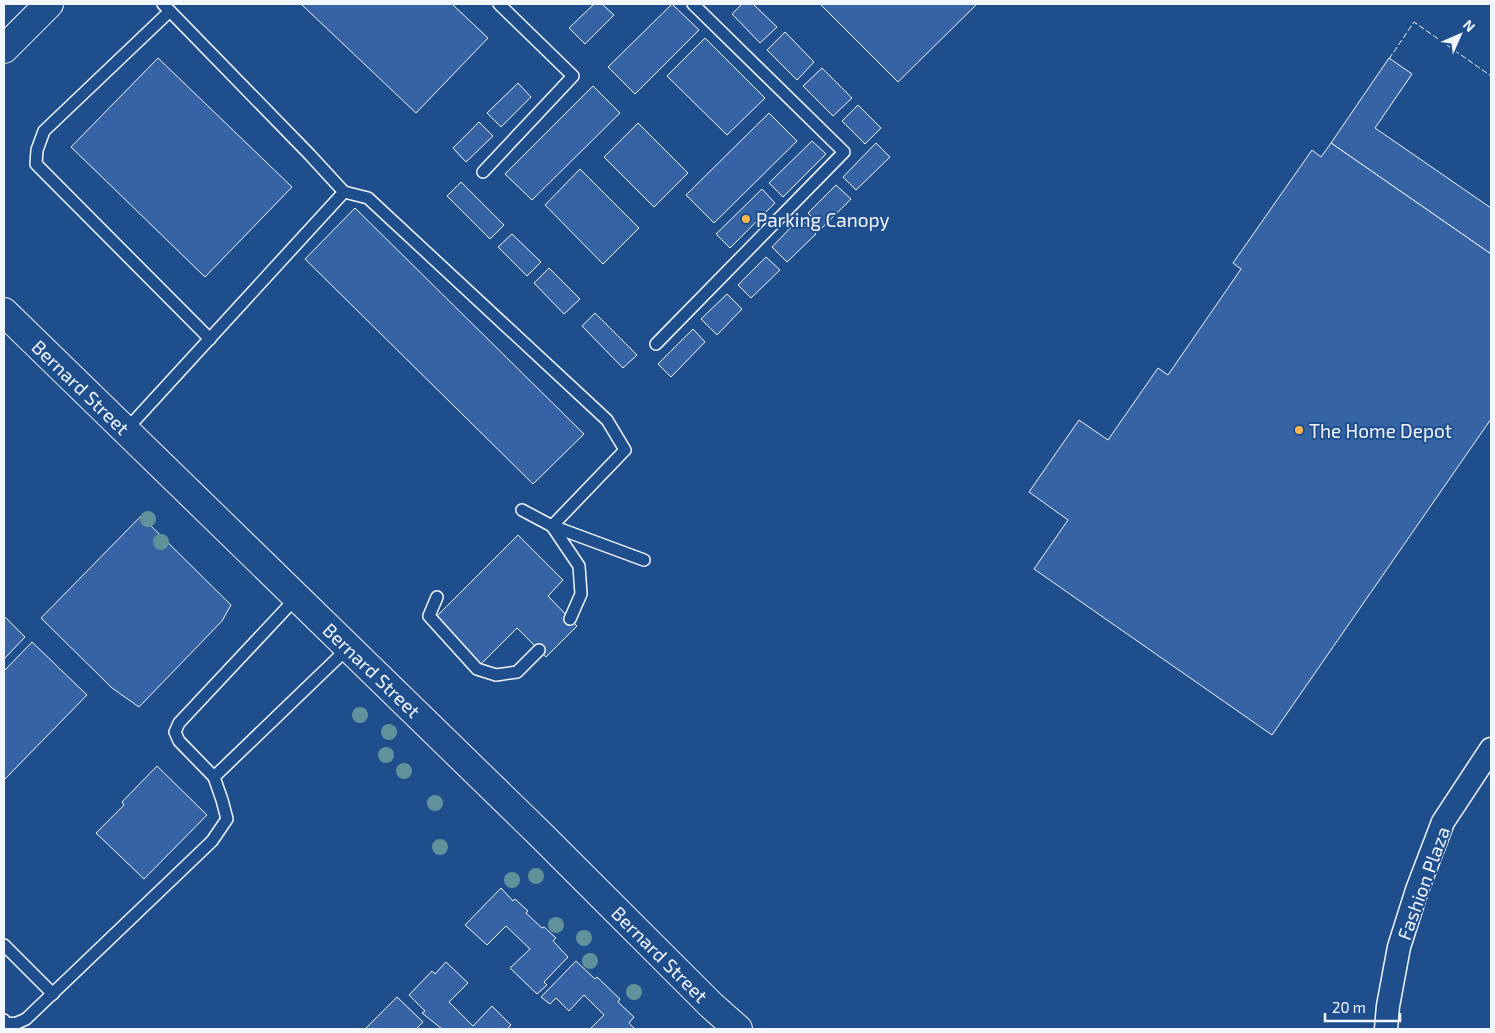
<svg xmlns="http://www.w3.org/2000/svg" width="1495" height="1033" viewBox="0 0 1495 1033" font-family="'Exo 2',sans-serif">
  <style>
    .building { fill: #3563a3; stroke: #f2f6ff }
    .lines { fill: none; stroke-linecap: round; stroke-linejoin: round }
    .service-casing { stroke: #f2f6ff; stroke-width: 14 }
    .minor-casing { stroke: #f2f6ff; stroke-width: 25 }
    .tertiary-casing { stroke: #f2f6ff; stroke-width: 30 }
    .secondary-casing { stroke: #f2f6ff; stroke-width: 30 }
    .service { stroke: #1f4e8c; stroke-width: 11 }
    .minor { stroke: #1f4e8c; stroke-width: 22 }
    .tertiary { stroke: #1f4e8c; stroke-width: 28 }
    .secondary { stroke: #1f4e8c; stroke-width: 28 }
    .fence { stroke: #f2f6ff; stroke-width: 1; stroke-dasharray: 6 2.5; stroke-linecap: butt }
    .tree { fill: #61919a }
    .poi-dot { fill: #ffb74d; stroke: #1f4e8c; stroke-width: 2 }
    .labels { text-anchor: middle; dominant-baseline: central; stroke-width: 4; stroke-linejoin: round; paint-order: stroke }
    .poi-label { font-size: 19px; fill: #f2f6ff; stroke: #1f4e8c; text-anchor: start }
    .street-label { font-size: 19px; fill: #f2f6ff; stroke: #1f4e8c }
  </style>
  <rect width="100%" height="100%" fill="#1f4e8c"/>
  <g class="building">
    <polygon points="301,4 452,4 488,38 416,113"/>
    <polygon points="594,4 602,4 614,15 585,44 569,28"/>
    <polygon points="672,4 699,30 635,94 608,67"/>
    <polygon points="742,4 753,4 777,27 760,43 732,14"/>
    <polygon points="820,4 977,4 898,82"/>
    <polygon points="785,32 814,62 797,80 767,50"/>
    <polygon points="705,38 765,98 727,135 667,76"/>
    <polygon points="158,58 292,187 205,277 71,147"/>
    <polygon points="1389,58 1412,74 1375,128 1491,208 1491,254 1331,143"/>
    <polygon points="822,68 852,98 833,116 803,86"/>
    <polygon points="518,83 531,97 501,127 487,113"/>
    <polygon points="593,86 620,113 532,200 505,174"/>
    <polygon points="858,105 881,128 865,144 842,121"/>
    <polygon points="769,113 797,141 714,223 686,195"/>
    <polygon points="479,122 493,136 466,162 453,148"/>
    <polygon points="638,123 688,173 654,207 604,157"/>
    <polygon points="812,141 826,154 783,197 769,183"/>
    <polygon points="876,143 890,157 856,190 843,177"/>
    <polygon points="1331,143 1491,254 1491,419 1272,735 1034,569 1068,520 1029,492 1079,420 1108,440 1158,368 1168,375 1241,269 1233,263 1312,150 1321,157"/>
    <polygon points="580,169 639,228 603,264 545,205"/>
    <polygon points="461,182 504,225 490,239 447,196"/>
    <polygon points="836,185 851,199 822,228 808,213"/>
    <polygon points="762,189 775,203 730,248 716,234"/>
    <polygon points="355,208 584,434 533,484 305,259"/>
    <polygon points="800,218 816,234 787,262 772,247"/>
    <polygon points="512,234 541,262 527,276 498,247"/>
    <polygon points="766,257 780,270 751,298 738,285"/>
    <polygon points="549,268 580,299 564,314 534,283"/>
    <polygon points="727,294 742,309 717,335 701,319"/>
    <polygon points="595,313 637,355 623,368 582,326"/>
    <polygon points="693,329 705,342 671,377 658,364"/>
    <polygon points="141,516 231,605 222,621 139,707 112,688 41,618"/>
    <polygon points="518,535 563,580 548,596 577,626 546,657 517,628 481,664 435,618"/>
    <polygon points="4,616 25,637 4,659"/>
    <polygon points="32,642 87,695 4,780 4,671"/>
    <polygon points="157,766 207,815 144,879 96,833 124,805 122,802"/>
    <polygon points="501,888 513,901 515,899 528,911 526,913 542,928 544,927 556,938 553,941 568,957 544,982 547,985 537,994 510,968 530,949 506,926 487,945 465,925"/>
    <polygon points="576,961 595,979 597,977 620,999 618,1002 634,1017 629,1023 635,1029 590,1029 604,1015 584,995 569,1011 556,998 550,1004 541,997"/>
    <polygon points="446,962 468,983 449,1002 473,1026 492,1006 511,1025 507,1029 442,1029 422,1013 425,1011 409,995 432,971 435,974"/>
    <polygon points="397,997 423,1022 416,1029 365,1029"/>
  </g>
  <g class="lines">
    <g class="service-casing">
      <g id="service">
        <polyline points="170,11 44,131 37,150 36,164 210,339"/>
        <polyline points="483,172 573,76 499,4"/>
        <polyline points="344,192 368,198 607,420 625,450 552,526 579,566 581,594 570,619"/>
        <polyline points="656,344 844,152 693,4"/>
        <polyline points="126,430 344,192 310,155 163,4"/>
        <polyline points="522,510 552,526 644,560"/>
        <polyline points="297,597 179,723 175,732 179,741 214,777 348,648"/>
        <polyline points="437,597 429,616 477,669 496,675 517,672 539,650"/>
        <polyline points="4,945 53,994"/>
        <polyline points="4,1020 7,1024 17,1023 26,1019 212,841 227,819 222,800 214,777"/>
      </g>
    </g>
    <g class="minor-casing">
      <polyline id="minor" points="1386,1029 1388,1006 1399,947 1417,890 1443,822 1491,749"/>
    </g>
    <g class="tertiary-casing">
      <polyline id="tertiary" points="4,312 541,835 711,1005 738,1029"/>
    </g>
    <g class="secondary-casing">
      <polyline id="secondary" points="4,49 49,4"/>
    </g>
    <use href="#service" class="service"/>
    <use href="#minor" class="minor"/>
    <use href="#tertiary" class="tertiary"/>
    <use href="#secondary" class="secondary"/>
    <polyline class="fence" points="1389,59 1414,22 1491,76"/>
  </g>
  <g class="tree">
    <circle cx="148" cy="519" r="8"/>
    <circle cx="161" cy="542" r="8"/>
    <circle cx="360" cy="715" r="8"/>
    <circle cx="389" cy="732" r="8"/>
    <circle cx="386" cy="755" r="8"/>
    <circle cx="404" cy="771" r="8"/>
    <circle cx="435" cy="803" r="8"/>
    <circle cx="440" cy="847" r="8"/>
    <circle cx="536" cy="876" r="8"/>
    <circle cx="512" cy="880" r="8"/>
    <circle cx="556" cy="925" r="8"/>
    <circle cx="584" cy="938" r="8"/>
    <circle cx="590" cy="961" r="8"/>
    <circle cx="634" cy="992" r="8"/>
  </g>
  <g class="poi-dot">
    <circle cx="746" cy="219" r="5"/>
    <circle cx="1299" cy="430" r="5"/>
  </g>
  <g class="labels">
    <g class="poi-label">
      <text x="756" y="219">Parking Canopy</text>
      <text x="1309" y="430">The Home Depot</text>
    </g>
    <g class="street-label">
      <text transform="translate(81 387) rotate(44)">Bernard Street</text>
      <text transform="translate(372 670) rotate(44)">Bernard Street</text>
      <text transform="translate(1423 883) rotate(-70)">Fashion Plaza</text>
      <text transform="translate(660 954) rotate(45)">Bernard Street</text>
    </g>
  </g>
  <rect width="1495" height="1033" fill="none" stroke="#f2f6ff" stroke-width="10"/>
  <g transform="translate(1460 35) rotate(45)" stroke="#1f4e8c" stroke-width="4" paint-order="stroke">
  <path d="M0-4L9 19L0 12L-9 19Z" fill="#f2f6ff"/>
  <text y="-8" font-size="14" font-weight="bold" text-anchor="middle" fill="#f2f6ff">N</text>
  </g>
  <path d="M1325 1013v8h75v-8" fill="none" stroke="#f2f6ff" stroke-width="2.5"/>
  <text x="1332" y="1013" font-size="15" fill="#f2f6ff" stroke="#1f4e8c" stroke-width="4" paint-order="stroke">20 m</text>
</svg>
